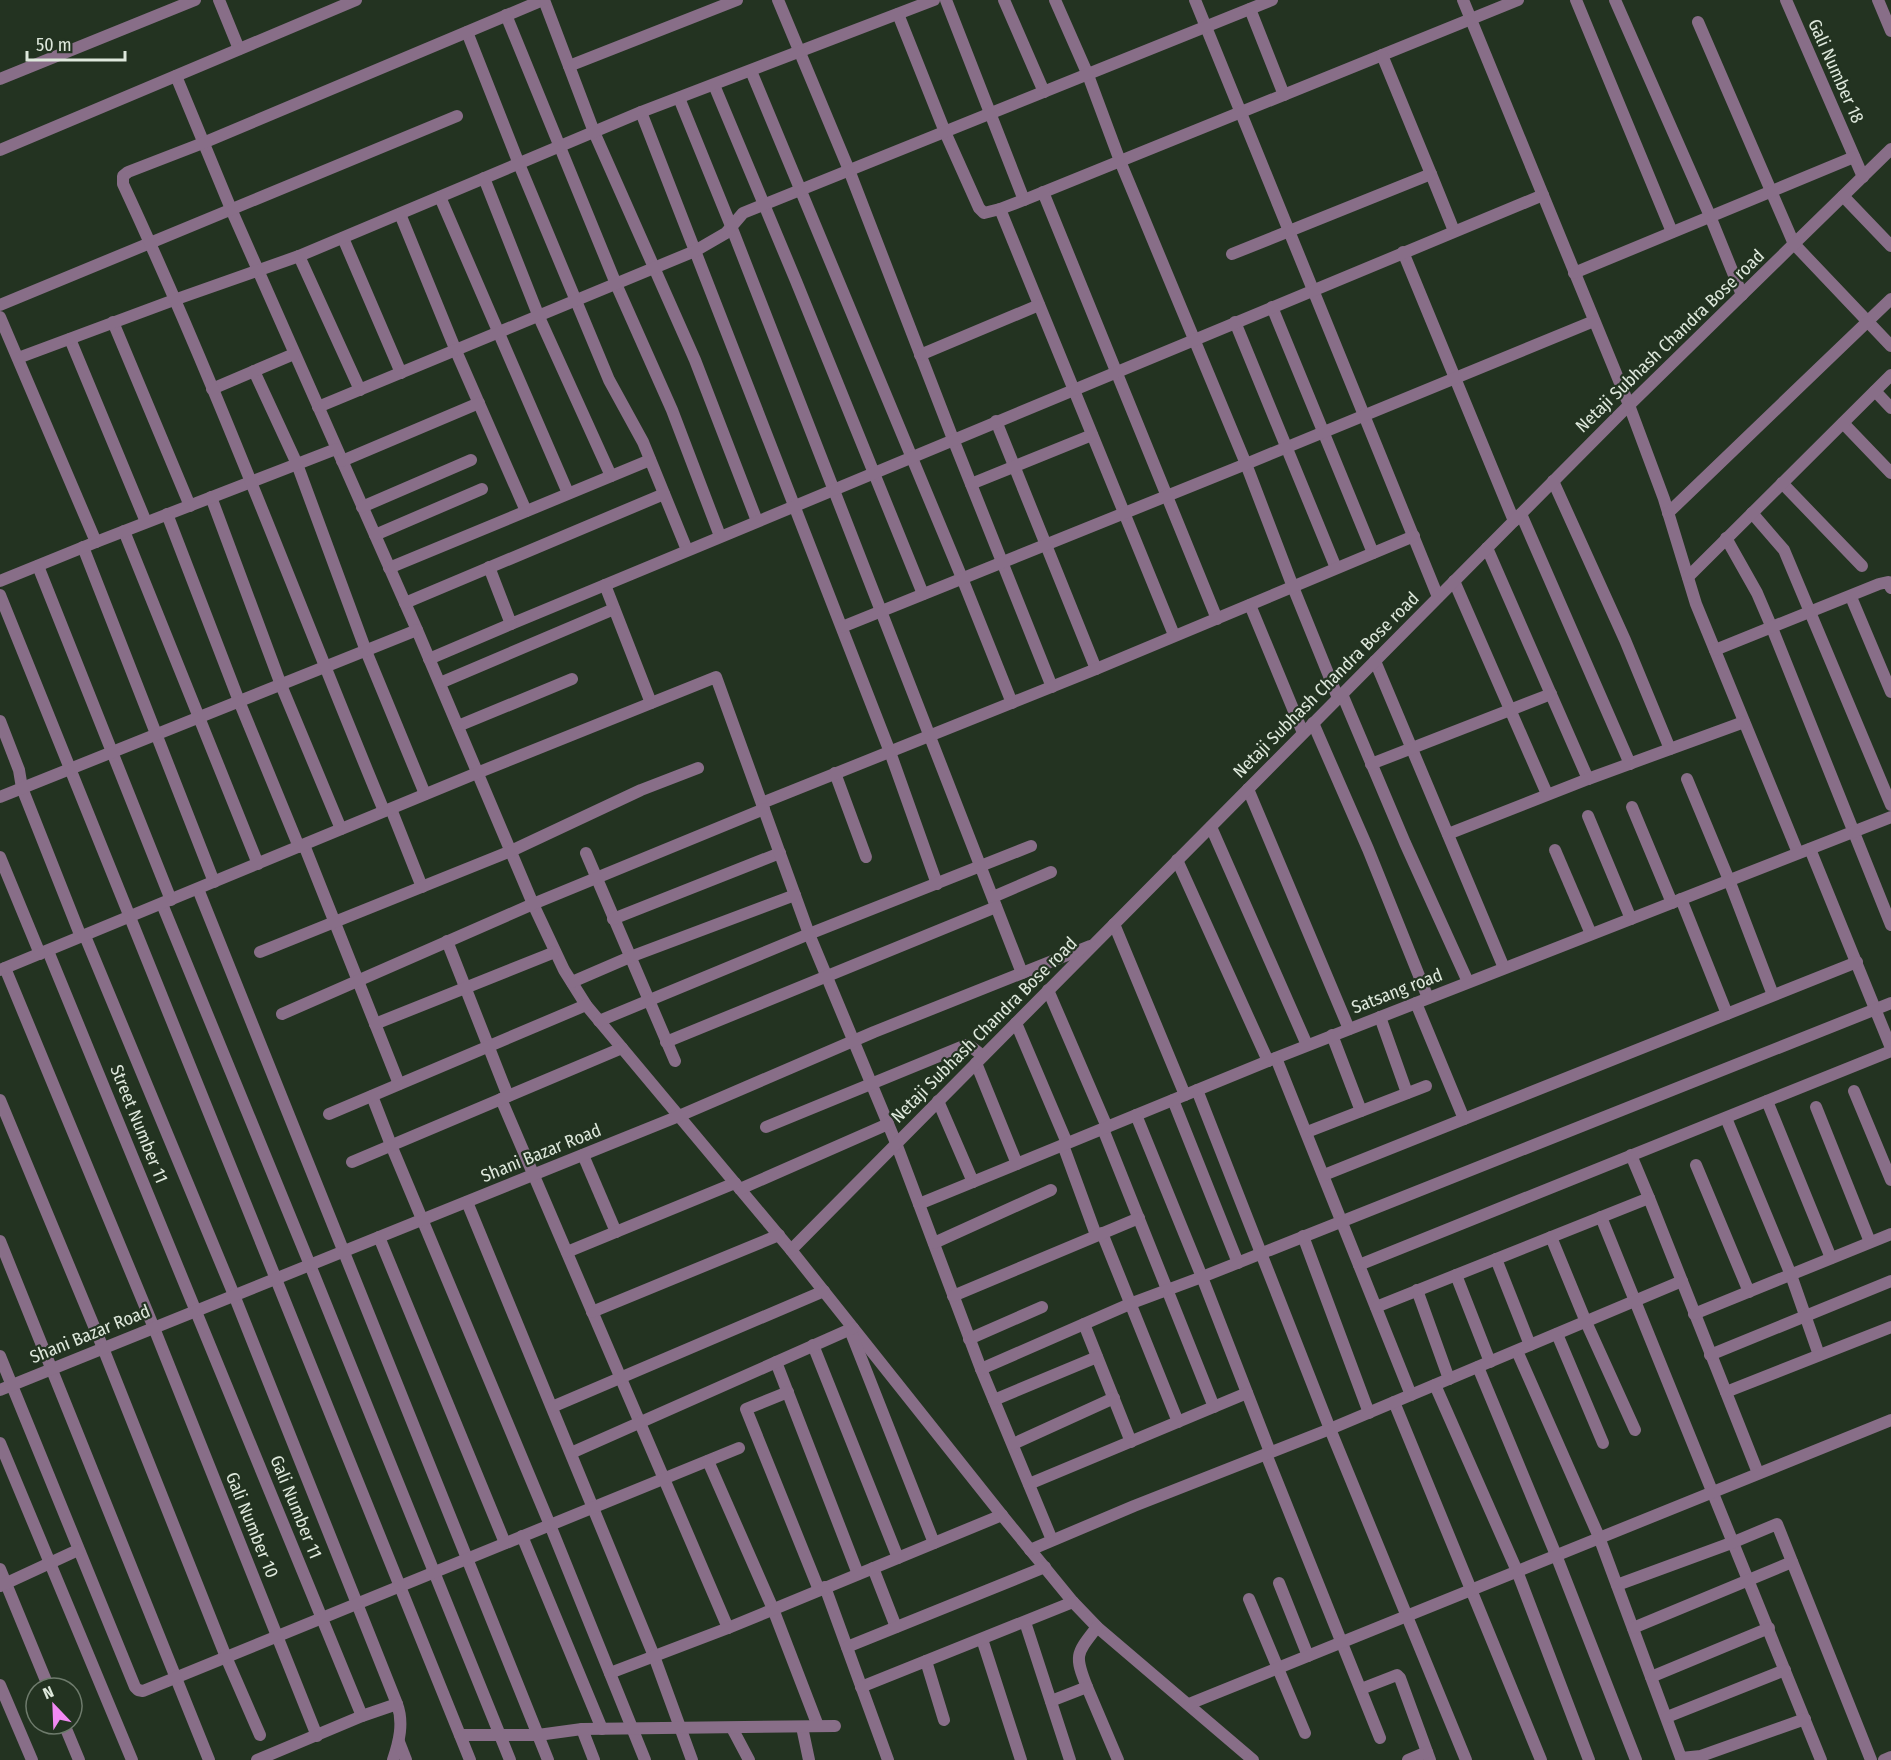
<svg xmlns="http://www.w3.org/2000/svg" width="1891" height="1760" viewBox="0 0 1891 1760" font-family="'Fira Sans Condensed',sans-serif">
  <style>
    .lines { fill: none; stroke-linecap: round; stroke-linejoin: round }
    .minor { stroke: #886e88; stroke-width: 12 }
    .labels { text-anchor: middle; dominant-baseline: central; stroke-width: 4.5; stroke-linejoin: round; paint-order: stroke }
    .street-label { font-size: 18px; fill: #dee8dc; stroke: #233321 }
  </style>
  <rect width="100%" height="100%" fill="#233321"/>
  <g class="lines">
    <g class="minor">
      <polyline points="219,0 239,49"/>
      <polyline points="544,0 594,132 695,360 757,521"/>
      <polyline points="778,0 849,170 953,439 1052,687"/>
      <polyline points="946,0 1024,200"/>
      <polyline points="1004,0 1044,92"/>
      <polyline points="1055,0 1088,75 1120,161 1246,464 1293,587 1338,698"/>
      <polyline points="1195,0 1438,597"/>
      <polyline points="1463,0 1629,405 1664,499 1696,604 1798,853"/>
      <polyline points="1576,0 1672,232"/>
      <polyline points="1615,0 1710,216 1742,295"/>
      <polyline points="1786,0 1863,177"/>
      <polyline points="1878,0 1891,31"/>
      <polyline points="1250,9 1284,95"/>
      <polyline points="898,14 945,132 979,208 984,213 1000,209 1024,200 1518,0"/>
      <polyline points="506,15 616,284 672,410 720,536"/>
      <polyline points="1698,22 1794,244 1891,346"/>
      <polyline points="467,32 519,164 609,380 643,442 687,550"/>
      <polyline points="569,66 737,0"/>
      <polyline points="751,71 962,578 1012,703"/>
      <polyline points="176,76 231,209 417,630 533,904 564,970 586,1005 791,1250 1005,1519 1073,1602 1097,1627 1253,1760"/>
      <polyline points="0,79 195,0"/>
      <polyline points="714,85 796,281 923,594"/>
      <polyline points="679,98 731,226 1022,973"/>
      <polyline points="641,112 890,752 937,884"/>
      <polyline points="0,150 356,0"/>
      <polyline points="1431,174 1454,231"/>
      <polyline points="484,178 539,317 611,476"/>
      <polyline points="1043,192 1217,619"/>
      <polyline points="1843,196 1891,246"/>
      <polyline points="440,197 568,493"/>
      <polyline points="1000,209 1174,635"/>
      <polyline points="400,214 456,351 526,511"/>
      <polyline points="343,238 401,373"/>
      <polyline points="1403,252 1514,521"/>
      <polyline points="1232,254 1431,174 1382,55"/>
      <polyline points="299,256 360,390"/>
      <polyline points="1574,273 1854,157"/>
      <polyline points="0,305 457,116"/>
      <polyline points="1272,307 1373,553"/>
      <polyline points="0,317 96,542"/>
      <polyline points="113,322 190,506"/>
      <polyline points="1235,322 1336,568"/>
      <polyline points="70,339 146,522"/>
      <polyline points="920,355 1039,305"/>
      <polyline points="18,358 174,300 299,256 641,112 934,0"/>
      <polyline points="254,371 297,464 366,651 425,794"/>
      <polyline points="212,389 294,354"/>
      <polyline points="1875,391 1891,408"/>
      <polyline points="318,407 695,251 726,233 743,213 1272,0"/>
      <polyline points="996,421 1096,669"/>
      <polyline points="1843,423 1891,473"/>
      <polyline points="342,461 479,403"/>
      <polyline points="1553,481 1625,640 1670,749"/>
      <polyline points="1782,483 1862,566"/>
      <polyline points="971,484 1092,435"/>
      <polyline points="211,497 281,685 341,829"/>
      <polyline points="362,507 471,460"/>
      <polyline points="1668,513 1891,299"/>
      <polyline points="1752,513 1784,550 1891,805"/>
      <polyline points="167,514 239,701 299,847"/>
      <polyline points="1521,514 1630,764"/>
      <polyline points="124,531 258,864"/>
      <polyline points="375,535 482,489"/>
      <polyline points="1726,538 1757,593 1772,628 1891,925"/>
      <polyline points="83,547 214,882"/>
      <polyline points="1487,548 1588,779"/>
      <polyline points="38,566 171,900"/>
      <polyline points="489,567 511,624 605,585"/>
      <polyline points="389,568 650,460"/>
      <polyline points="1688,577 1891,375"/>
      <polyline points="0,581 96,542 336,449"/>
      <polyline points="1454,581 1547,794"/>
      <polyline points="0,595 470,1760"/>
      <polyline points="1851,597 1891,692"/>
      <polyline points="405,603 664,494"/>
      <polyline points="1250,605 1303,733"/>
      <polyline points="842,627 1246,464 1594,321"/>
      <polyline points="1715,650 1879,584 1888,582 1891,588"/>
      <polyline points="429,659 511,624"/>
      <polyline points="1375,661 1504,968"/>
      <polyline points="440,683 614,609"/>
      <polyline points="1342,694 1405,843 1468,982"/>
      <polyline points="651,703 605,585 1543,195"/>
      <polyline points="0,721 19,770 22,788 81,937"/>
      <polyline points="1313,723 1368,849 1428,998"/>
      <polyline points="458,726 572,679"/>
      <polyline points="1371,764 1551,694"/>
      <polyline points="835,773 866,857"/>
      <polyline points="1687,779 1729,880 1773,995"/>
      <polyline points="1248,789 1349,1029"/>
      <polyline points="0,797 417,630"/>
      <polyline points="762,803 1096,669 1414,536"/>
      <polyline points="1632,807 1672,903"/>
      <polyline points="391,809 422,887"/>
      <path d="M384 811C297 602 219 390 123 184V176L128 172 203 143 543 0"/>
      <polyline points="1588,816 1631,919"/>
      <polyline points="1211,827 1307,1045"/>
      <polyline points="1448,834 1588,779 1744,722"/>
      <polyline points="304,845 399,1084"/>
      <polyline points="1810,849 1891,1048"/>
      <polyline points="1555,850 1591,934"/>
      <polyline points="586,853 675,1061"/>
      <polyline points="0,857 40,954"/>
      <polyline points="1177,860 1268,1061"/>
      <polyline points="198,889 548,1760"/>
      <polyline points="993,897 1051,872"/>
      <polyline points="1681,899 1727,1014"/>
      <polyline points="162,904 310,1265 510,1760"/>
      <polyline points="613,919 780,853"/>
      <polyline points="1114,924 1185,1095"/>
      <path d="M85 936 234 1295 397 1704C404 1723 399 1742 393 1760"/>
      <polyline points="447,941 508,1096"/>
      <polyline points="48,951 362,1716"/>
      <polyline points="260,952 511,851 641,790 698,768"/>
      <polyline points="5,968 154,1328 317,1736"/>
      <polyline points="0,970 477,773 716,677 809,934 896,1143 981,1369 1052,1540"/>
      <polyline points="572,982 630,957 795,895"/>
      <polyline points="1048,990 1107,1127"/>
      <polyline points="1416,1003 1464,1119"/>
      <polyline points="282,1014 533,904 764,809"/>
      <polyline points="1380,1017 1407,1093"/>
      <polyline points="599,1021 809,934 1031,846"/>
      <polyline points="1016,1023 1067,1143"/>
      <polyline points="375,1024 555,952"/>
      <polyline points="1332,1035 1361,1111"/>
      <polyline points="666,1042 996,907"/>
      <polyline points="1276,1058 1411,1395"/>
      <polyline points="976,1063 1017,1164"/>
      <polyline points="1197,1090 1330,1429 1466,1760"/>
      <polyline points="1854,1091 1891,1180"/>
      <polyline points="372,1096 391,1145 550,1525 645,1760"/>
      <polyline points="501,1099 728,1628"/>
      <polyline points="0,1100 103,1348 226,1657 260,1735"/>
      <polyline points="1173,1100 1238,1263"/>
      <polyline points="938,1101 973,1182"/>
      <polyline points="1767,1101 1831,1258"/>
      <polyline points="1816,1107 1870,1242"/>
      <polyline points="329,1114 586,1005"/>
      <polyline points="1136,1115 1202,1277 1270,1452"/>
      <polyline points="1726,1118 1791,1275 1819,1355"/>
      <polyline points="766,1127 966,1045 970,1046 983,1056"/>
      <polyline points="1103,1129 1214,1407"/>
      <polyline points="1307,1132 1426,1086"/>
      <polyline points="1063,1145 1096,1235"/>
      <polyline points="583,1155 616,1232"/>
      <polyline points="1631,1155 1649,1198"/>
      <polyline points="352,1162 622,1048"/>
      <polyline points="1696,1165 1749,1292"/>
      <polyline points="1324,1175 1857,962"/>
      <polyline points="740,1189 888,1124"/>
      <polyline points="467,1202 654,1656 692,1760"/>
      <polyline points="919,1204 1268,1061 1891,817"/>
      <polyline points="1601,1217 1821,1760"/>
      <polyline points="1102,1233 1178,1422"/>
      <polyline points="1303,1236 1369,1413"/>
      <polyline points="379,1237 505,1543"/>
      <polyline points="1551,1237 1586,1322 1635,1430"/>
      <polyline points="0,1241 209,1760"/>
      <polyline points="934,1243 1051,1190"/>
      <polyline points="791,1250 1620,414 1891,149"/>
      <polyline points="567,1252 735,1183"/>
      <polyline points="1496,1259 1530,1345"/>
      <polyline points="1359,1265 1891,1051"/>
      <polyline points="1456,1275 1490,1362"/>
      <polyline points="1417,1290 1449,1379"/>
      <polyline points="953,1296 1139,1218"/>
      <polyline points="1376,1307 1649,1198 1758,1473"/>
      <polyline points="592,1312 779,1235"/>
      <polyline points="1694,1314 1891,1234"/>
      <polyline points="1084,1324 1131,1442"/>
      <polyline points="850,1330 934,1543"/>
      <polyline points="1557,1334 1603,1443"/>
      <polyline points="969,1339 1042,1307"/>
      <polyline points="813,1345 898,1558"/>
      <polyline points="1517,1351 1599,1537 1681,1758 1701,1756 1805,1719"/>
      <polyline points="1710,1355 1891,1281"/>
      <polyline points="0,1356 135,1687 138,1690 143,1691 739,1448"/>
      <polyline points="776,1362 858,1574"/>
      <polyline points="1478,1367 1556,1555 1636,1760"/>
      <polyline points="981,1369 1132,1303 1202,1277 1891,1003"/>
      <polyline points="1435,1385 1517,1571 1589,1760"/>
      <polyline points="0,1390 679,1116 874,1032 1090,946"/>
      <polyline points="788,1392 746,1409 819,1590"/>
      <polyline points="1726,1392 1891,1327"/>
      <polyline points="994,1400 1097,1357"/>
      <polyline points="1394,1402 1541,1760"/>
      <polyline points="552,1407 824,1291"/>
      <polyline points="0,1443 132,1760"/>
      <polyline points="1013,1444 1114,1398"/>
      <polyline points="571,1453 853,1328"/>
      <polyline points="1266,1454 1380,1738"/>
      <polyline points="708,1461 773,1609 818,1726"/>
      <polyline points="1029,1484 1247,1393"/>
      <polyline points="522,1536 602,1729"/>
      <polyline points="1030,1550 1134,1506 1330,1429 1682,1281"/>
      <polyline points="873,1568 896,1627"/>
      <polyline points="0,1569 49,1688"/>
      <polyline points="1279,1583 1308,1656"/>
      <polyline points="1617,1585 1734,1542 1777,1524 1871,1760"/>
      <polyline points="0,1586 78,1550"/>
      <polyline points="825,1587 888,1760"/>
      <polyline points="1249,1599 1305,1733"/>
      <polyline points="1025,1622 1070,1760"/>
      <polyline points="1633,1628 1792,1562"/>
      <polyline points="982,1639 1021,1760"/>
      <polyline points="847,1647 1045,1567"/>
      <polyline points="926,1661 944,1720"/>
      <polyline points="610,1673 728,1628 1002,1515"/>
      <polyline points="1651,1677 1769,1628"/>
      <polyline points="0,1685 32,1760"/>
      <polyline points="861,1687 1073,1602"/>
      <path d="M1087 1687C1074 1655 1076 1654 1097 1627"/>
      <polyline points="1361,1689 1397,1675 1400,1678 1430,1760"/>
      <polyline points="1051,1701 1087,1687 1118,1760"/>
      <polyline points="1189,1704 1891,1420"/>
      <polyline points="1667,1717 1785,1670"/>
      <polyline points="64,1724 79,1760"/>
      <polyline points="802,1727 809,1760"/>
      <polyline points="732,1728 749,1760"/>
      <polyline points="582,1729 594,1760"/>
      <polyline points="460,1735 538,1735 582,1729 835,1726"/>
      <polyline points="399,1742 406,1760"/>
      <polyline points="257,1760 362,1716 397,1704"/>
      <polyline points="1408,1760 1427,1752"/>
      <polyline points="1884,1760 1891,1757"/>
    </g>
  </g>
  <g class="labels">
    <g class="street-label">
      <text transform="translate(1836 71) rotate(66)">Gali Number 18</text>
      <text transform="translate(1670 341) rotate(-44)">Netaji Subhash Chandra Bose road</text>
      <text transform="translate(1326 685) rotate(-45)">Netaji Subhash Chandra Bose road</text>
      <text transform="translate(1397 991) rotate(-21)">Satsang road</text>
      <text transform="translate(984 1030) rotate(-45)">Netaji Subhash Chandra Bose road</text>
      <text transform="translate(139 1124) rotate(68)">Street Number 11</text>
      <text transform="translate(541 1153) rotate(-22)">Shani Bazar Road</text>
      <text transform="translate(90 1334) rotate(-22)">Shani Bazar Road</text>
      <text transform="translate(296 1507) rotate(68)">Gali Number 11</text>
      <text transform="translate(252 1525) rotate(68)">Gali Number 10</text>
    </g>
  </g>
  <g transform="translate(54 1706) rotate(337)"><circle r="28" fill="#233321" stroke="#6e7b6c" stroke-width="1.5"/>
  <path d="M0-4.5L10 22L0 15L-10 22Z" fill="#f28af3"/>
  <text y="-9" font-size="16" font-weight="bold" text-anchor="middle" fill="#dee8dc">N</text>
  </g>
  <path d="M27 51v9h98v-9" fill="none" stroke="#dee8dc" stroke-width="3"/>
  <text x="36" y="51" font-size="18" fill="#dee8dc" stroke="#233321" stroke-width="4.5" paint-order="stroke">50 m</text>
</svg>
